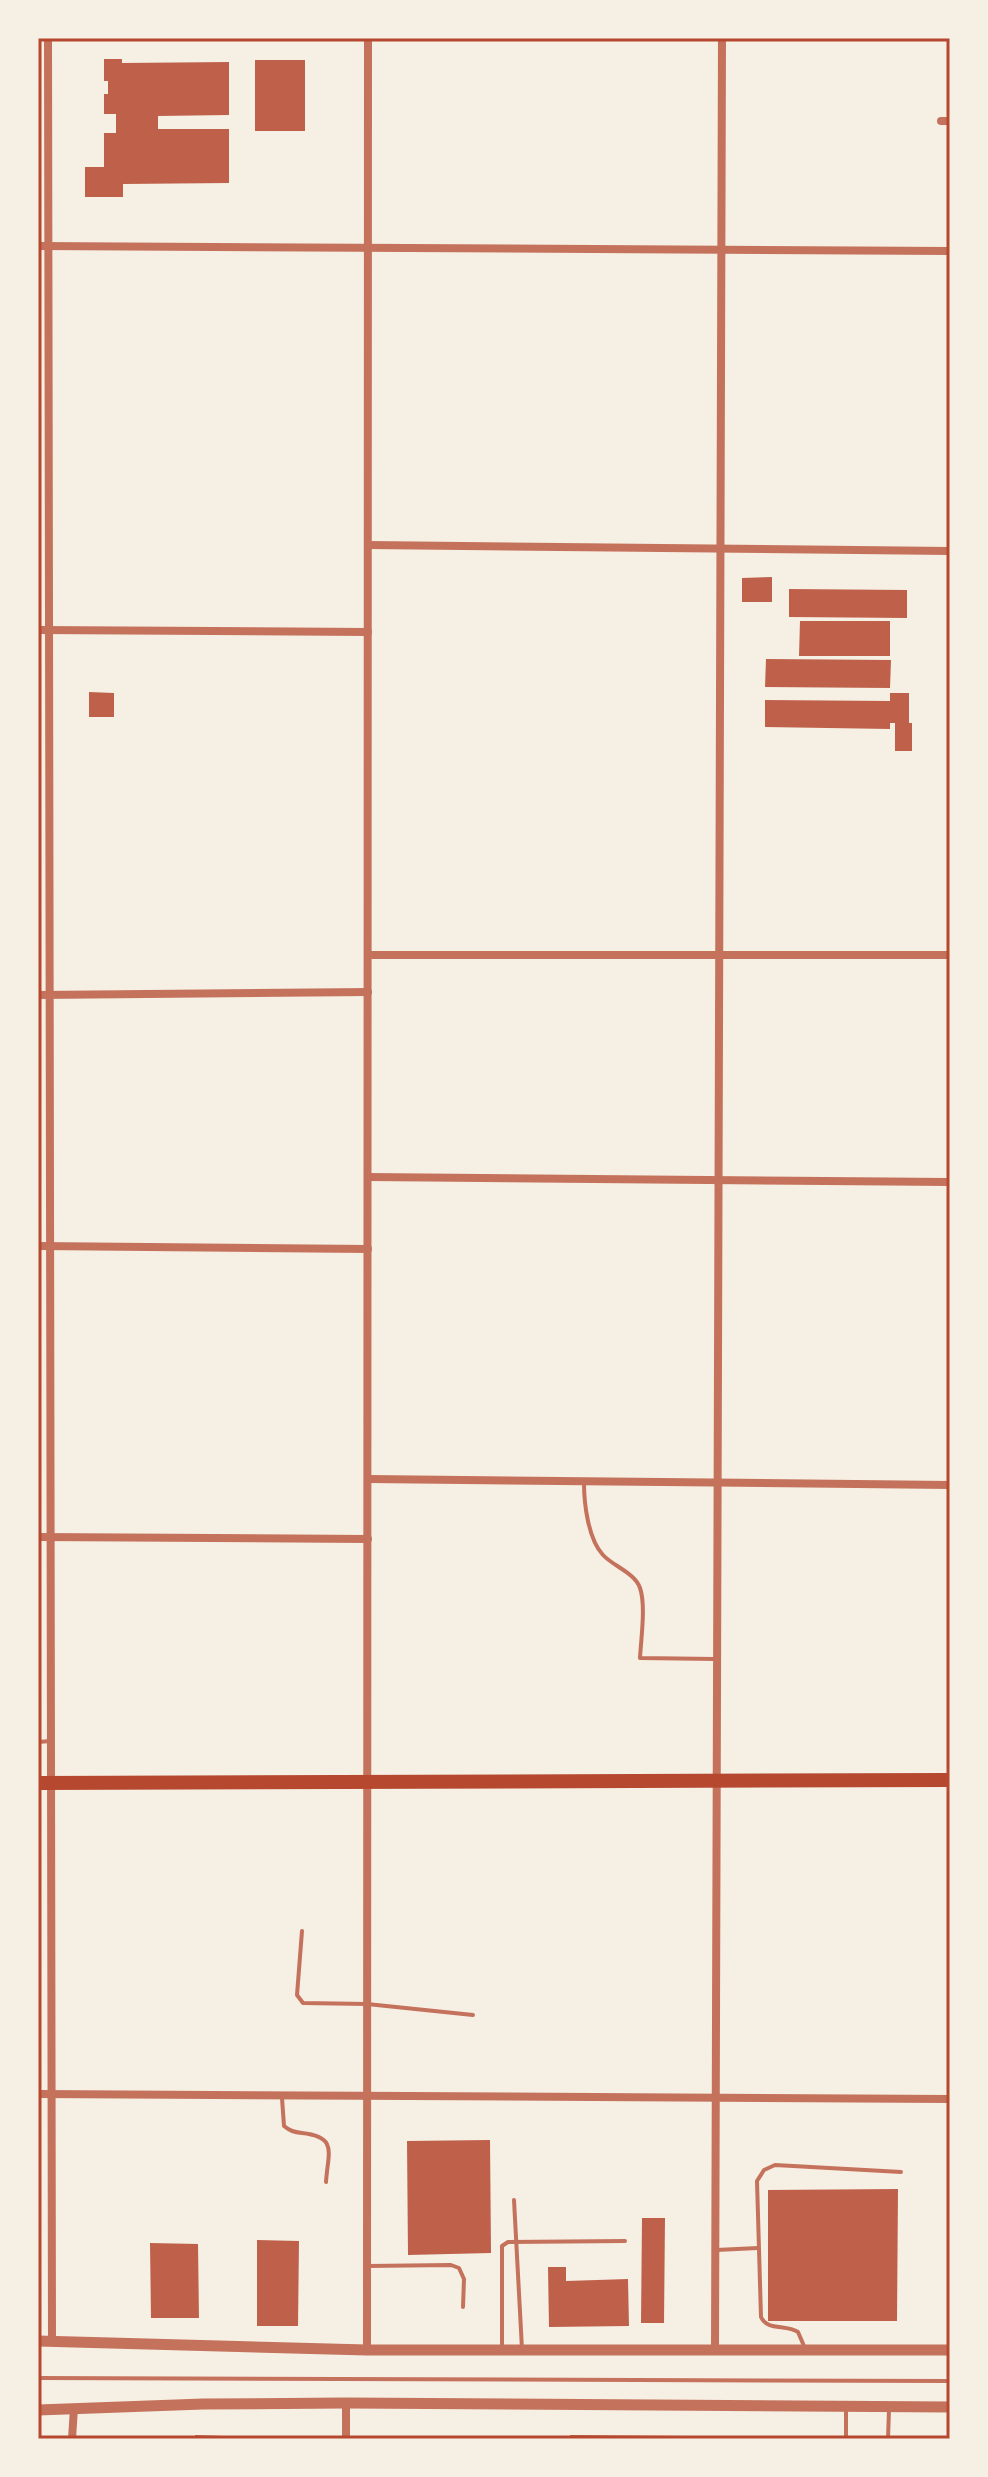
<svg xmlns="http://www.w3.org/2000/svg" width="988" height="2477" viewBox="0 0 988 2477" font-family="Karla,sans-serif">
  <style>
    .building { fill: #bf614a }
    .lines { fill: none; stroke-linecap: round; stroke-linejoin: round }
    .service { stroke: #c5725c; stroke-width: 4 }
    .minor { stroke: #c5725c; stroke-width: 8 }
    .tertiary { stroke: #c5725c; stroke-width: 11 }
    .primary { stroke: #b5482f; stroke-width: 14 }
    .neatline { fill: none; stroke: #b5482f; stroke-width: 3 }
  </style>
  <rect width="100%" height="100%" fill="#f6efe4"/>
  <g class="building">
    <polygon points="104,59 122,59 122,63 229,62 229,115 158,116 158,129 229,129 229,183 123,184 123,197 85,197 85,167 104,167 104,133 116,133 116,114 104,114 104,94 108,94 108,81 104,81"/>
    <rect x="255" y="60" width="50" height="71"/>
    <polygon points="772,577 772,602 742,602 742,578"/>
    <polygon points="789,589 907,590 907,618 789,617"/>
    <polygon points="800,621 890,621 890,656 799,656"/>
    <polygon points="766,659 891,660 890,688 765,687"/>
    <polygon points="89,692 114,693 114,717 89,717"/>
    <polygon points="890,693 909,693 909,723 912,723 912,751 895,751 895,723 890,723 890,729 765,727 765,700 890,701"/>
    <polygon points="490,2140 491,2253 408,2255 407,2141"/>
    <polygon points="898,2189 897,2321 768,2321 768,2190"/>
    <polygon points="642,2218 665,2218 664,2323 641,2323"/>
    <polygon points="257,2240 299,2241 298,2326 257,2326"/>
    <polygon points="150,2243 198,2244 199,2318 151,2318"/>
    <polygon points="548,2267 566,2267 566,2281 628,2279 629,2326 549,2327"/>
    <polygon points="195,2435 224,2436 224,2439 195,2439"/>
    <polygon points="570,2435 685,2436 685,2439 570,2439"/>
  </g>
  <g class="lines">
    <g class="service">
      <path d="M584 1483C584 1503 588 1539 603 1555 613 1566 635 1573 640 1588 646 1605 641 1639 640 1658L715 1659"/>
      <polyline points="38,1742 51,1741"/>
      <polyline points="302,1931 297,1995 303,2003 367,2004 473,2015"/>
      <path d="M282 2098 284 2126C290 2131 294 2132 302 2133 338 2137 328 2152 326 2182"/>
      <polyline points="514,2200 522,2349"/>
      <polyline points="716,2250 758,2248"/>
      <polyline points="367,2266 451,2265 459,2268 464,2279 463,2307"/>
      <path d="M804 2346 798 2332C786 2324 767 2331 761 2317L757 2181 764 2170 775 2165 901 2172"/>
      <polyline points="502,2347 502,2246 508,2242 625,2241"/>
      <polyline points="38,2378 950,2381"/>
      <polyline points="846,2409 846,2439"/>
      <polyline points="888,2439 889,2409"/>
    </g>
    <g class="minor">
      <polyline points="48,38 52,2341"/>
      <polyline points="941,121 950,121"/>
      <polyline points="38,246 950,251"/>
      <polyline points="368,545 950,551"/>
      <polyline points="38,630 368,632"/>
      <polyline points="368,955 950,955"/>
      <polyline points="38,995 368,992"/>
      <polyline points="368,1177 950,1182"/>
      <polyline points="38,1246 368,1249"/>
      <polyline points="368,1479 950,1485"/>
      <polyline points="38,1537 368,1539"/>
      <polyline points="38,2094 950,2099"/>
      <polyline points="367,2350 368,38"/>
      <polyline points="715,2350 722,38"/>
      <polyline points="346,2403 346,2439"/>
      <polyline points="72,2439 74,2408"/>
    </g>
    <g class="tertiary">
      <polyline points="38,2341 367,2350 950,2350"/>
      <polyline points="38,2410 203,2404 346,2403 950,2407"/>
    </g>
    <polyline class="primary" points="38,1783 950,1780"/>
  </g>
  <rect width="988" height="2477" fill="none" stroke="#f6efe4" stroke-width="80"/>
  <rect x="40" y="40" width="908" height="2397" class="neatline"/>
</svg>
